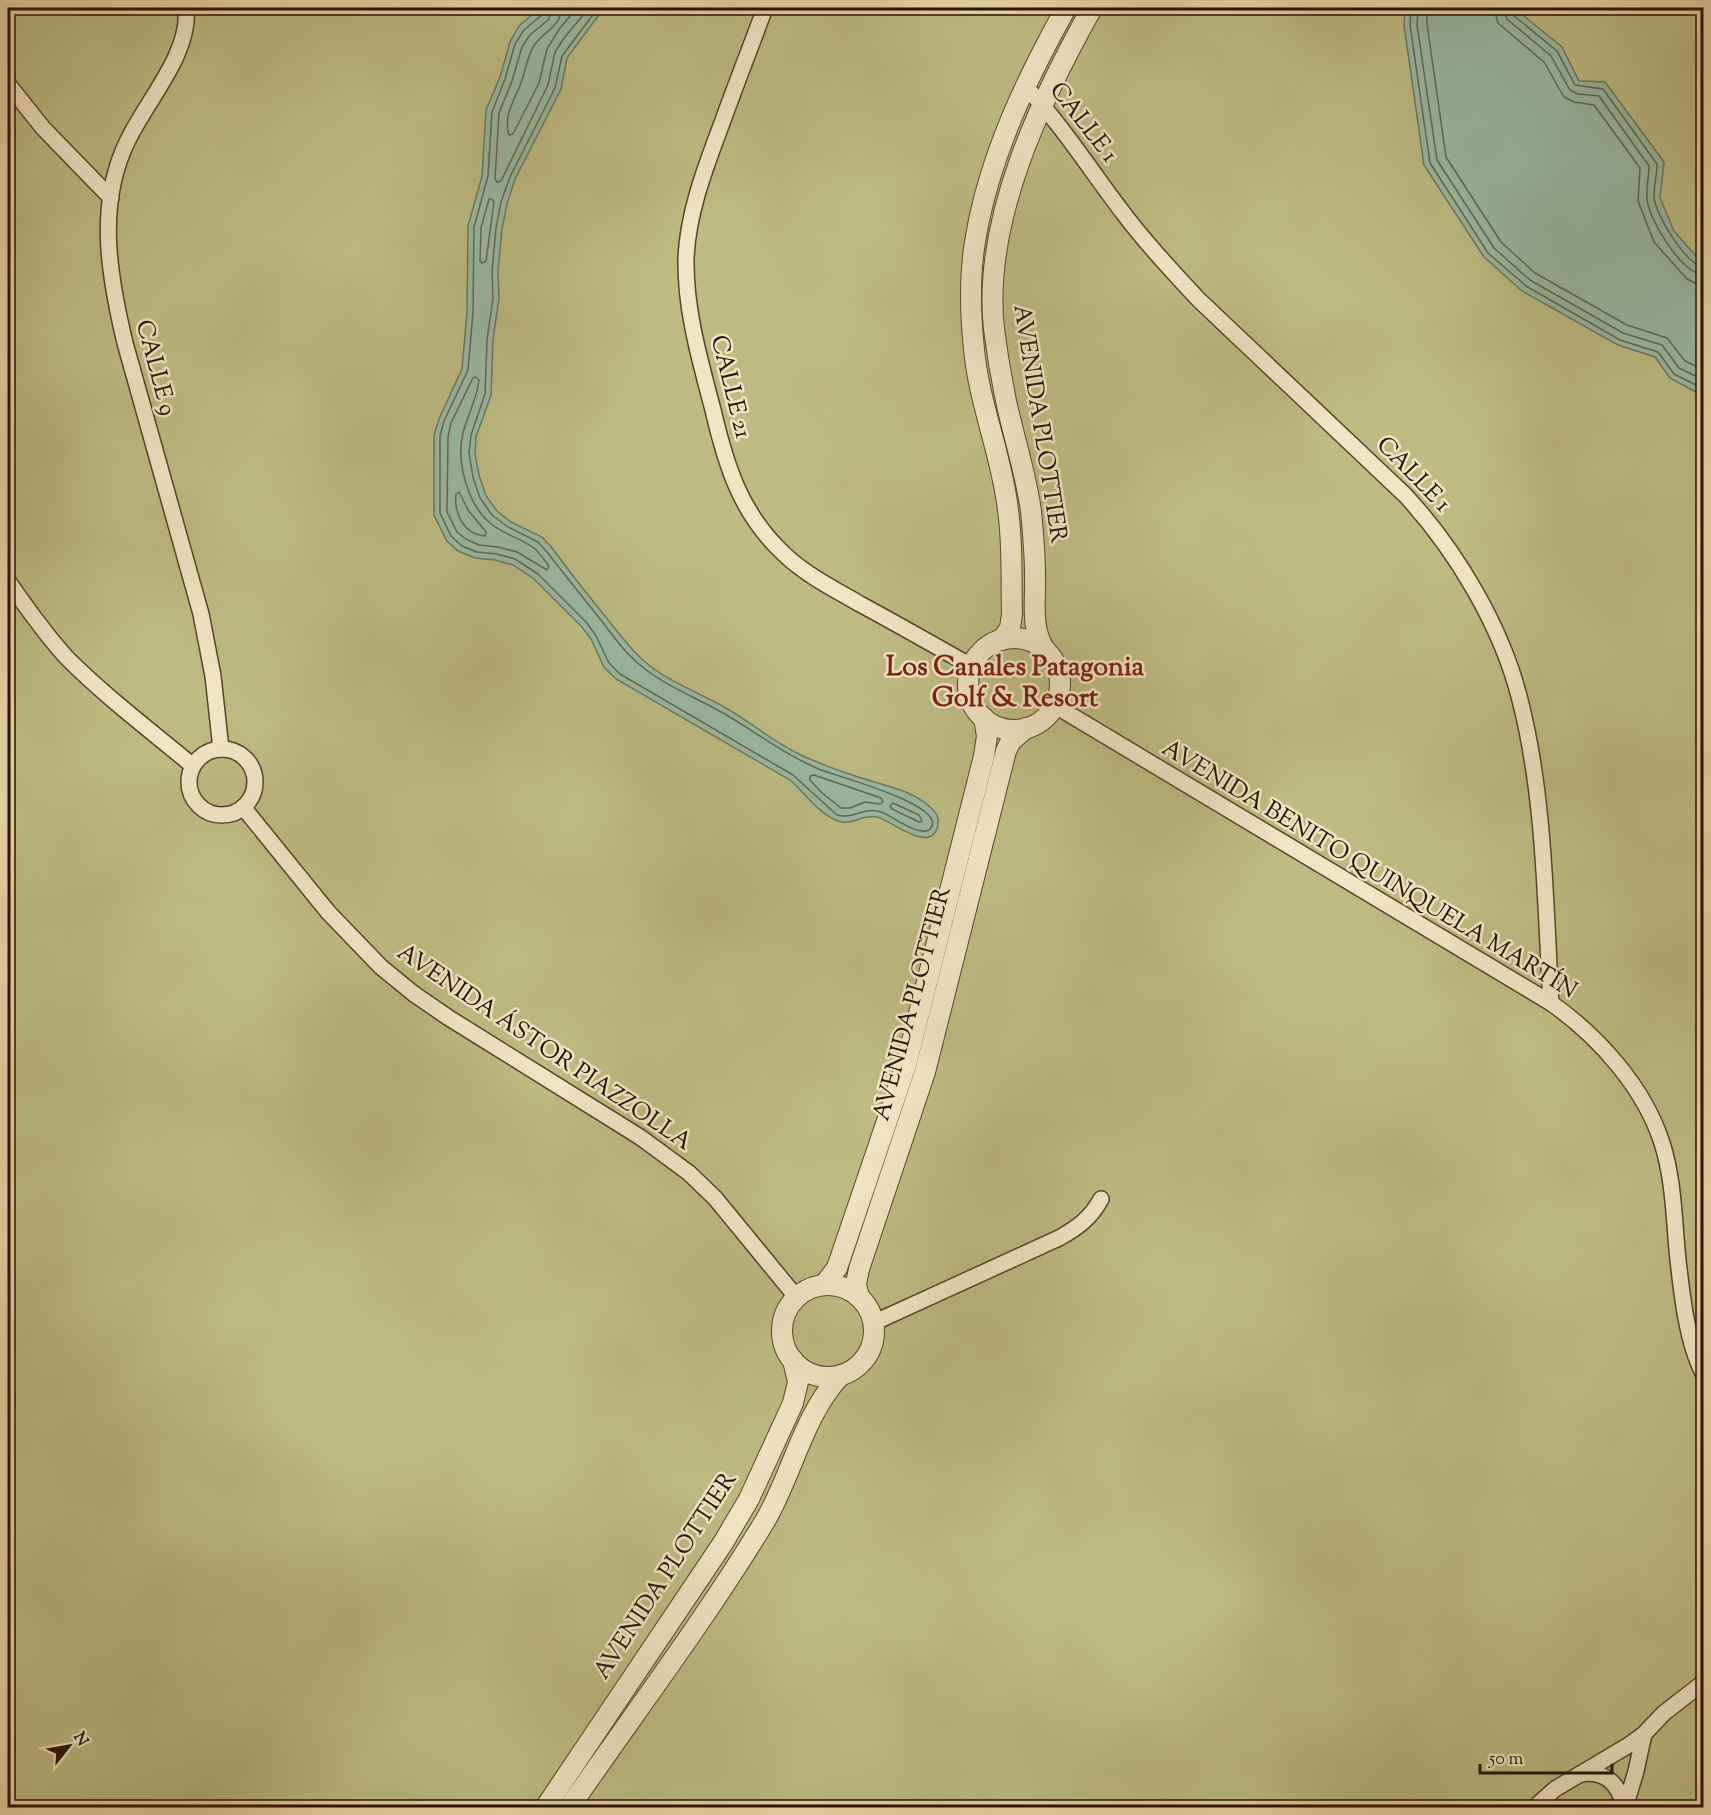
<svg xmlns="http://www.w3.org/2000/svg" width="1711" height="1815" viewBox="0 0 1711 1815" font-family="'Sorts Mill Goudy',serif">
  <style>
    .green { fill: #bdbb82; stroke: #716741; stroke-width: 1.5 }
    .water { fill: #99b9a2; stroke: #6b7761; stroke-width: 1.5 }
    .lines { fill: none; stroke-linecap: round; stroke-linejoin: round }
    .shore { stroke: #5f6651; stroke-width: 1.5 }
    .minor-casing { stroke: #56442a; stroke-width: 18 }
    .tertiary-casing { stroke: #56442a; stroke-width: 22 }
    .minor { stroke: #f1e4c5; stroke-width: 15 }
    .tertiary { stroke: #f1e4c5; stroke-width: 20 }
    .labels { text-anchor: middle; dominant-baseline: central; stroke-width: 5; stroke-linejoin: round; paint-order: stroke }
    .street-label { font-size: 24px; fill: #251300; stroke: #f1e4c5 }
    .quarter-label { font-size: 27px; font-weight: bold; fill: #7a1f14; stroke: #f1e4c5 }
  </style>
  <rect width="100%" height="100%" fill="#ead5a6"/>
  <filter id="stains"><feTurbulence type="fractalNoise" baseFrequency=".00333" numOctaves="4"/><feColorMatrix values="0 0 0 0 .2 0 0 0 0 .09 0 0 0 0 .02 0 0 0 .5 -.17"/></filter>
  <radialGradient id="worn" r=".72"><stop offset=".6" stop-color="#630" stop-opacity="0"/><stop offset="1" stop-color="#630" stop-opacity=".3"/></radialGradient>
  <polygon class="green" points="8,8 1703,8 1703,1807 8,1808"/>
  <g class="water">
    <path d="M540 8H604L567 58 561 89 515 179 507 204 502 229 498 271 499 298 493 340 491 395 476 437 475 454 479 475 486 496 497 511 511 522 542 537 552 548C569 571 587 594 605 616 617 631 629 648 644 661 668 682 698 692 726 708 749 721 771 740 795 752 814 762 837 770 858 777 882 785 914 790 932 809 937 813 939 818 938 825 932 856 891 820 877 817 863 814 851 826 838 821 819 814 805 793 790 780L616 679 604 667 591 639 582 627 534 579 513 565 495 560 475 558 458 551 447 541 434 515V435L439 419 462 369 467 312 468 226 482 176 486 110 500 77 510 42 519 26Z"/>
    <polygon points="1405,8 1514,8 1562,47 1579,81 1605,82 1664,162 1660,198 1674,231 1703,264 1703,396 1670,378 1655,357 1618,345 1522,291 1484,257 1424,165 1404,25"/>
  </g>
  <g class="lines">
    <g class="shore">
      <path d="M545 8 543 14 524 30 515 44 505 79 492 112 488 176 474 227 473 312 468 370 444 421 440 436V513L451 536 462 546 477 552 497 554 515 559 538 574 587 623 596 636 609 663 620 674 793 775 837 815C852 820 864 806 881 812 891 815 922 840 931 828 947 805 836 776 821 770 785 755 756 732 723 713 695 697 665 686 640 665 625 653 613 636 601 620 583 598 565 575 547 552L538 542 508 527 492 515 480 498 473 477 469 453 471 435 485 394 487 340 493 298 492 271 496 228 501 202 510 177 555 88 562 56 598 8"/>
      <polyline points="552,8 549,19 530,35 522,47 512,81 499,113 495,179 497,182 501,181 548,85 555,52 564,38 589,8"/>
      <path d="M561 8C561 27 545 30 535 44 527 55 526 70 521 83 517 94 510 105 508 117 507 124 507 130 509 135L513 134 539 83 547 49 560 28 577 8"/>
      <polyline points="1411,8 1410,25 1430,163 1488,253 1526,286 1620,340 1658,352 1674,374 1704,389"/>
      <polyline points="1418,8 1417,25 1437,160 1494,248 1530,280 1623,333 1662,345 1679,368 1704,380"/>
      <polyline points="1427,8 1427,24 1446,157 1501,242 1535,273 1627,325 1667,338 1685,361 1704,370"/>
      <polyline points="1494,8 1498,23 1544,62 1564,97 1574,102 1594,105 1640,168 1638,201 1654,242 1687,279 1695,283 1704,284"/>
      <path d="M1503 8 1507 19 1551 56 1570 90 1578 94 1599 96 1649 166C1649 176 1646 188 1647 199 1649 220 1681 273 1704 275"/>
      <path d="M1510 8 1513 15 1557 51 1575 85 1603 89 1657 164C1657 174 1654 186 1654 197 1655 214 1686 265 1704 267"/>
      <polygon points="489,199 492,199 494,202 486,261 482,263 480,261 481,228"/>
      <path d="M476 377 479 380C477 399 468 414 463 433 456 460 467 504 490 523 503 534 520 538 534 548 540 553 544 560 549 566L547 570 517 552 498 547 479 545 466 539 457 532 447 512 448 437 451 423 473 378Z"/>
      <path d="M459 492 468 510 486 532 485 536C463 534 454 513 456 494Z"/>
      <polygon points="814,775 881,798 883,802 880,804 865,802 850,808 841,808 822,793 810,780 810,776"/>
      <polygon points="893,803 919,815 922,821 919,822 892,809 890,806"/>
    </g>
    <g class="minor-casing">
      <g id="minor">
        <path d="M186 8C191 53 147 100 128 140 96 204 109 276 125 343L201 614 213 676 221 749"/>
        <path d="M765 8C751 46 736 84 722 123 706 166 688 211 686 258 685 310 700 360 713 410 726 466 741 514 784 554 806 575 834 589 860 604 897 624 934 645 971 666"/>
        <polyline points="8,84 43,128 111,198"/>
        <path d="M1025 86C1062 125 1091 171 1124 214 1147 245 1173 272 1199 300L1405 495C1456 550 1502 627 1520 700 1545 798 1545 902 1551 1003"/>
        <path d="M8 581C26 607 45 634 67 658 106 697 151 731 193 766"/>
        <path d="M1054 705 1551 1003C1598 1036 1644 1087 1662 1143 1674 1180 1674 1222 1678 1260 1682 1296 1687 1343 1704 1375"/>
        <circle cx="222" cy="782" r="33"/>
        <polyline points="243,807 328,912 381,967 414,994 449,1018 640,1137 689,1173 715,1198 797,1298"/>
        <path d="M873 1323 1059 1238C1077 1228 1091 1218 1101 1199"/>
        <path d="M1581 1774C1604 1770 1621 1784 1623 1808"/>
        <polyline points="1534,1808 1555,1789 1629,1745 1644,1734 1664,1713 1704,1682"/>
        <polyline points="1625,1808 1636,1771 1644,1734"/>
      </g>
    </g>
    <g class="tertiary-casing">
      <g id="tertiary">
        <circle cx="1014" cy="684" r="46"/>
        <path d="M1002 640 1010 628 1012 614C1011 580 1013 544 1008 510 1002 456 979 404 974 349 970 311 969 273 976 236 990 155 1027 78 1066 8"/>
        <path d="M1045 650C1030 628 1036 600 1035 575 1035 554 1033 532 1031 511 1026 474 1014 438 1006 401 1001 377 997 353 994 329 982 221 1041 99 1092 8"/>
        <polyline points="824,1285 837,1268 906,1065 984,756 987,736 984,718"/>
        <circle cx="828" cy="1331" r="46"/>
        <polyline points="859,1297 856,1284 859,1269 925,1072 1006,751 1011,741 1026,728"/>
        <polyline points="545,1808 723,1543 749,1499 793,1403 798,1382 793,1360"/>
        <path d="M569 1808C635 1712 705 1620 765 1521 792 1475 804 1413 841 1375"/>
      </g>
    </g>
    <use href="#minor" class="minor"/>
    <use href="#tertiary" class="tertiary"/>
  </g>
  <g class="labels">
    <g class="street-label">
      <text transform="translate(1083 123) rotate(52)">CALLE 1</text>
      <text transform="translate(155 368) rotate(75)">CALLE 9</text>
      <text transform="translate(730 387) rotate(76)">CALLE 21</text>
      <text transform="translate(1039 424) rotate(81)">AVENIDA PLOTTIER</text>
      <text transform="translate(1413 475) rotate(46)">CALLE 1</text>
      <text transform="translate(1369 870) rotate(31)">AVENIDA BENITO QUINQUELA MARTÍN</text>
      <text transform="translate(913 1004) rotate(-75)">AVENIDA PLOTTIER</text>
      <text transform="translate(544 1048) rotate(34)">AVENIDA ÁSTOR PIAZZOLLA</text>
      <text transform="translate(666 1576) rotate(-57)">AVENIDA PLOTTIER</text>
    </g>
    <g class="quarter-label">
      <text x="1015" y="668">Los Canales Patagonia<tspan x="1015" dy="31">Golf &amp; Resort</tspan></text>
    </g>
  </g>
  <rect width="1711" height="1815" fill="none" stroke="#ead5a6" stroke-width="30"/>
  <rect x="9" y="9" width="1693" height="1797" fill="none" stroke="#251300" stroke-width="3"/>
  <rect x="15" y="15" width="1681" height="1785" fill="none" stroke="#251300" stroke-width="1.5"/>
  <g transform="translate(69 1746) rotate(59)" stroke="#f1e4c5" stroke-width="4.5" paint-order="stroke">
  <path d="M0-4.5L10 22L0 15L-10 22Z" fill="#251300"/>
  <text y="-9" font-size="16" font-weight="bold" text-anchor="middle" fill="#251300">N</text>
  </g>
  <path d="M1480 1764v9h132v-9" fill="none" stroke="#251300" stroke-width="3"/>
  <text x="1489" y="1764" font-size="18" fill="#251300" stroke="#f1e4c5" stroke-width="4.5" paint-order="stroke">50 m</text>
  <rect width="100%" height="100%" filter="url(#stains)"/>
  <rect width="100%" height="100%" fill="url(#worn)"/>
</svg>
